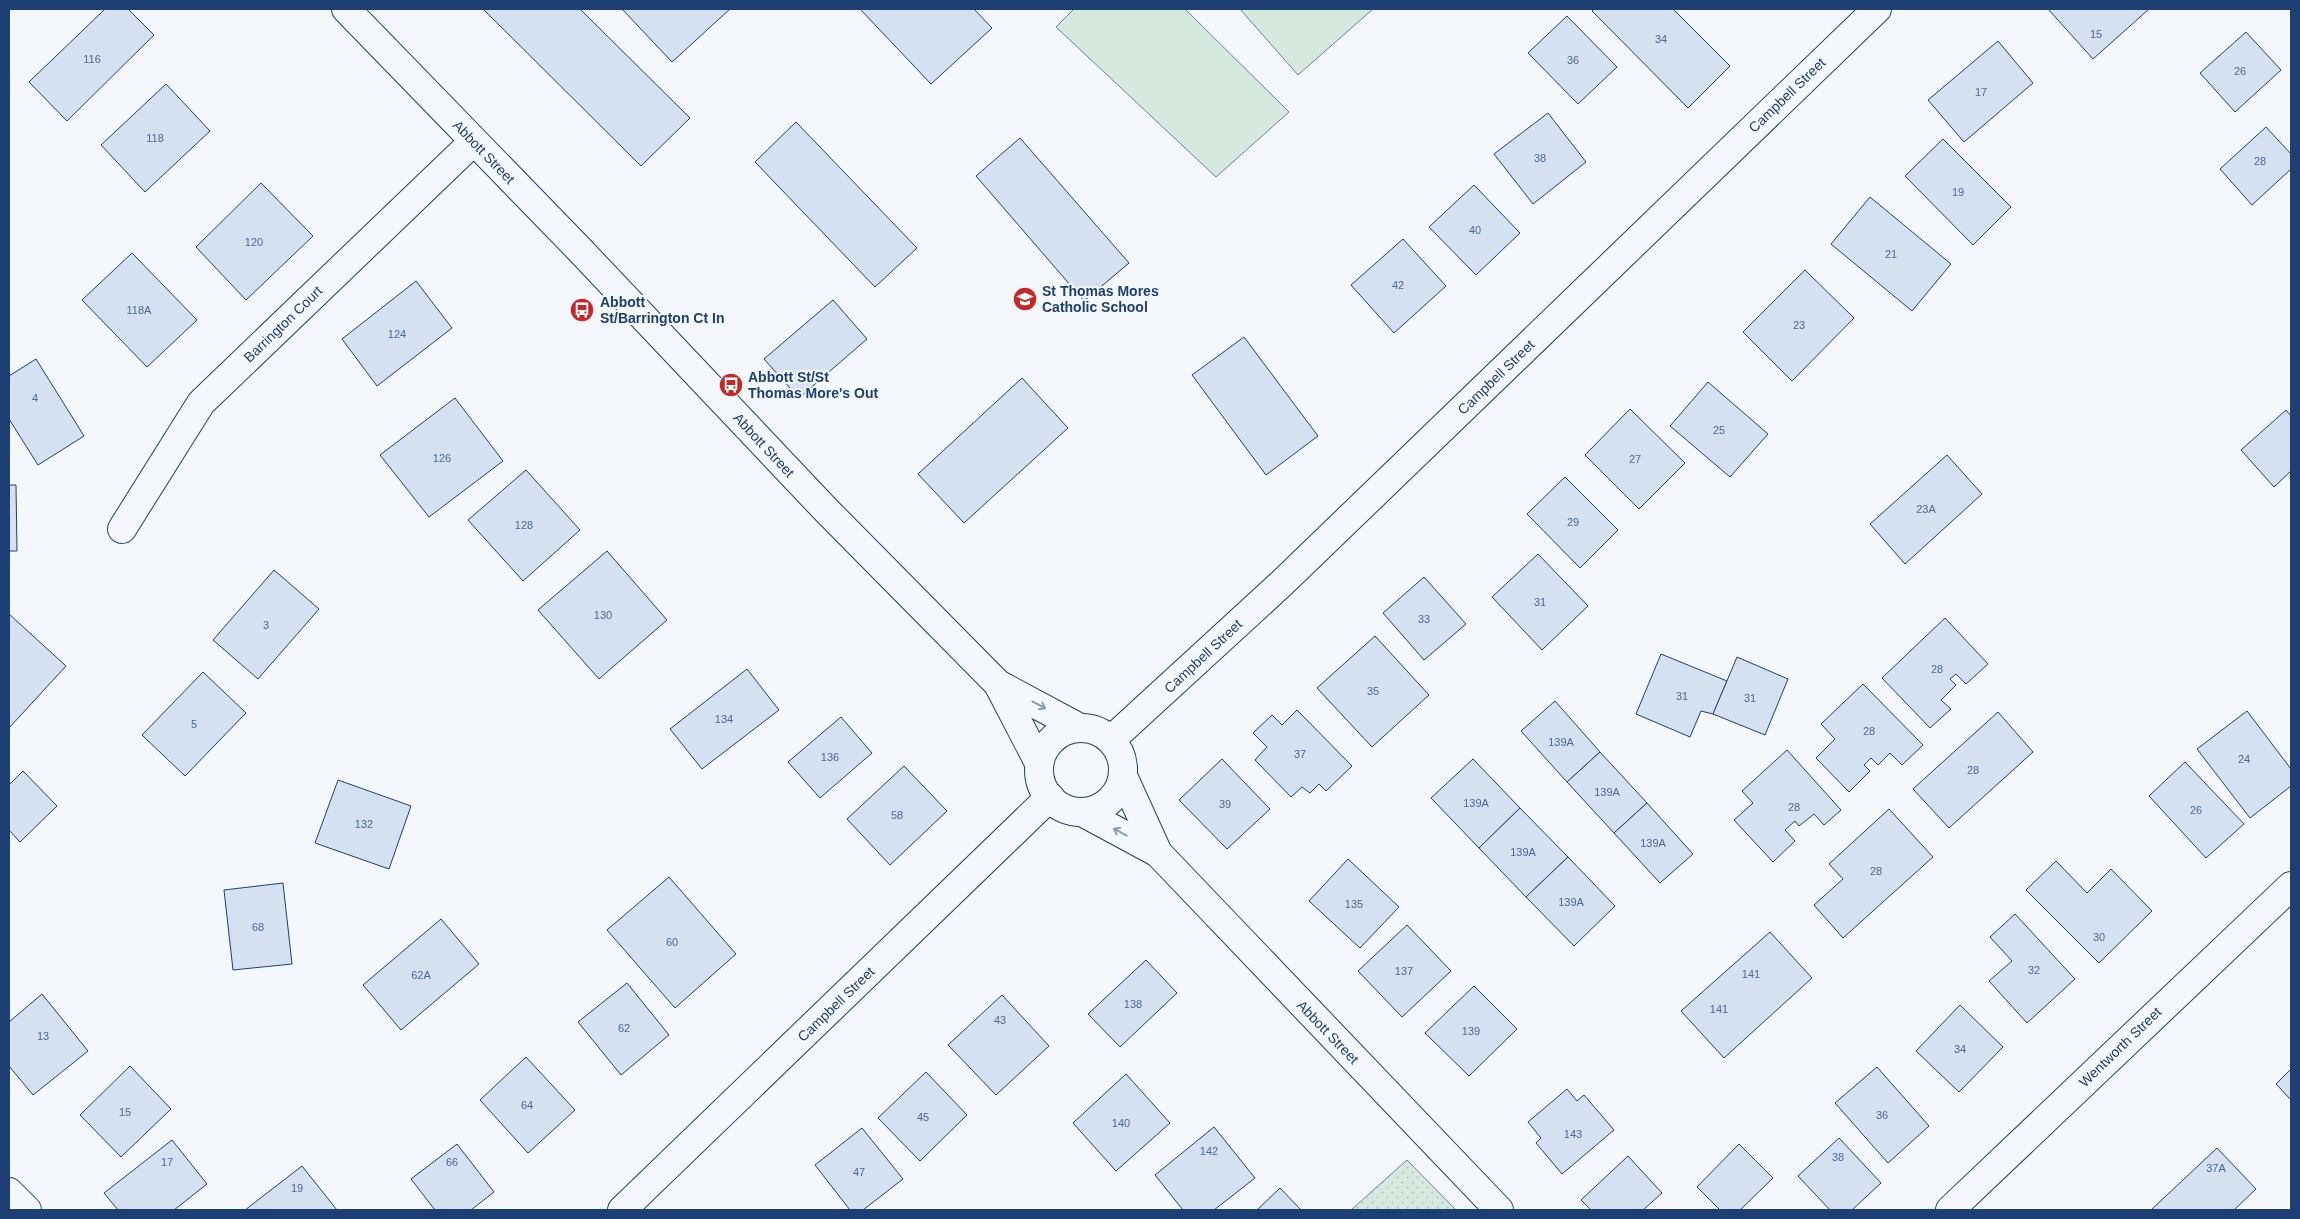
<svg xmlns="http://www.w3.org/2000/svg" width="2300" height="1219" viewBox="0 0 2300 1219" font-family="Arial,sans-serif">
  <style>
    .grass { fill: url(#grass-dots); stroke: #687fa3 }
    .park { fill: #d7e8df; stroke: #687fa3 }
    .building { fill: #d5e0f0; stroke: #1d3f73 }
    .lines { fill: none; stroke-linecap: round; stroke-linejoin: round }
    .minor-casing { stroke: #1d3f73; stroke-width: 30 }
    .minor { stroke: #f4f7fb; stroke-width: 28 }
    .oneway { stroke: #889bb7 }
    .labels { text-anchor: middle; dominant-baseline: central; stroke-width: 4; stroke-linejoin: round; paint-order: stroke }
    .number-label { font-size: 11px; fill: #4b6792 }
    .street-label { font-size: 14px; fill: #1d3f73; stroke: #f4f7fb }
    .poi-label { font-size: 14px; font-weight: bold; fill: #1d3f73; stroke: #f4f7fb; text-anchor: start }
  </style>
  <defs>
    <pattern id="grass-dots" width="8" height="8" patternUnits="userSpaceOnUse" patternTransform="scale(1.25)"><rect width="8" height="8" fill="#d7e8df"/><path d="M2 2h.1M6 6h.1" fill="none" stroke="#b8c8c3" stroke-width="1.8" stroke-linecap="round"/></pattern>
  </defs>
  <rect width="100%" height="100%" fill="#f4f7fb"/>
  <polygon class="grass" points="1407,1160 1456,1210 1351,1210"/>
  <g class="park">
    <polygon points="1074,9 1185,9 1289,112 1216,177 1056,27"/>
    <polygon points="1240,9 1373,9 1298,75"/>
  </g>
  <g class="building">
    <polygon points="105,9 128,9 154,35 67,121 29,82"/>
    <polygon points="483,9 580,9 690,118 641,166"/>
    <polygon points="622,9 730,9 672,62"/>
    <polygon points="860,9 974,9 992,28 931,84"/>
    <polygon points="1594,9 1673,9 1730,66 1688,108 1592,11"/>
    <polygon points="2048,9 2149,9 2093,59"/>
    <polygon points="1567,16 1617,67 1578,104 1528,53"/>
    <polygon points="2246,32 2281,70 2235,112 2200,73"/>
    <polygon points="1998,41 2033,83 1964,142 1928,100"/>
    <polygon points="166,84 210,131 145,192 101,145"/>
    <polygon points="1548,113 1586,162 1533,204 1494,154"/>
    <polygon points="796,122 917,248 875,287 755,162"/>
    <polygon points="2266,127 2291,154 2291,169 2252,205 2220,169"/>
    <polygon points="1020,138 1129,263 1084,301 976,176"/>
    <polygon points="1943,139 2011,207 1973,245 1905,176"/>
    <polygon points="261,183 313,236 246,300 196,247"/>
    <polygon points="1474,185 1520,233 1476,275 1429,227"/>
    <polygon points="1870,197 1951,264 1912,311 1831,244"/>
    <polygon points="1403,239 1446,286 1394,333 1351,285"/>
    <polygon points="132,253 197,320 147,367 82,300"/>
    <polygon points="1805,270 1854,318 1792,381 1743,332"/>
    <polygon points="416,281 452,328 377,386 342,339"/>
    <polygon points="833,300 867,339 799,398 764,359"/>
    <polygon points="1244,337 1318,436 1266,475 1192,375"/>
    <polygon points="36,359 84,436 38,465 9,419 9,376"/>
    <polygon points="1022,378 1068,428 964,523 918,474"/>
    <polygon points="1708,382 1768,434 1730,477 1670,426"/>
    <polygon points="455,398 503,461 429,517 380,455"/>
    <polygon points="1630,409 1685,463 1639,509 1585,455"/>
    <polygon points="2286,410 2291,416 2291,471 2274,487 2241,450"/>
    <polygon points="1947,455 1982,494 1905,564 1870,524"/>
    <polygon points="526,470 580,530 523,581 468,520"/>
    <polygon points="1565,477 1618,530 1580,568 1527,514"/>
    <polygon points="9,485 16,485 17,551 9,551"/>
    <polygon points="607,551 667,620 599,679 538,610"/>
    <polygon points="1538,554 1588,606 1542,650 1492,597"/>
    <polygon points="274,570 319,609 258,679 213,640"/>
    <polygon points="1424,577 1466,624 1424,660 1383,613"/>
    <polygon points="9,614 66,666 9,728"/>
    <polygon points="1945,618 1988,664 1966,684 1956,674 1950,679 1956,685 1941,700 1951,709 1930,728 1882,678"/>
    <polygon points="1375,636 1429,695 1372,747 1317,688"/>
    <polygon points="1661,654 1727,681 1713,714 1701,711 1690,737 1636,714"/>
    <polygon points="1737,657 1788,679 1765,735 1713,714"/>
    <polygon points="747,669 779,710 702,769 670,729"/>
    <polygon points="203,672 246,713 185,776 142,735"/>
    <polygon points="1863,684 1923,745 1902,765 1890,753 1878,765 1871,758 1864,765 1870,771 1849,792 1816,758 1835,739 1821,724"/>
    <polygon points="1555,701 1600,752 1567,782 1521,731"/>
    <polygon points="1297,710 1352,766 1326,791 1319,784 1310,793 1302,787 1291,797 1255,760 1267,747 1253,733 1272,715 1282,725"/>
    <polygon points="2247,711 2291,769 2291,786 2250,818 2197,749"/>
    <polygon points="1998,712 2033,752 1949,828 1913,789"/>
    <polygon points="841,717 872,753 820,798 788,762"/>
    <polygon points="1787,750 1841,810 1824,825 1814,814 1799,826 1795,821 1785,830 1795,841 1773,862 1734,820 1753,803 1742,791"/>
    <polygon points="1600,752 1647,803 1614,833 1567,782"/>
    <polygon points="1222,759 1270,809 1227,849 1179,800"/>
    <polygon points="1473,759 1520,808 1479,848 1431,798"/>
    <polygon points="2185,762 2244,824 2206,858 2149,796"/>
    <polygon points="904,766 947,811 890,865 847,819"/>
    <polygon points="23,771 57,806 20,842 9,830 9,785"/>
    <polygon points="338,780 411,806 389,869 315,843"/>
    <polygon points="1647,803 1693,854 1660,883 1614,833"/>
    <polygon points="1520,808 1568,857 1526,897 1479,848"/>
    <polygon points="1889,809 1933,857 1843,938 1814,905 1843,879 1829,864"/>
    <polygon points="1568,857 1615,906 1574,946 1526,897"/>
    <polygon points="1348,859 1399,907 1360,948 1309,901"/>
    <polygon points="2056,861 2087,893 2111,869 2152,911 2099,963 2026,890"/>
    <polygon points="669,877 736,954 675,1008 607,930"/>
    <polygon points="283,883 292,964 233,970 224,890"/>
    <polygon points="2015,914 2075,979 2027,1023 1989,981 2012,961 1990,937"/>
    <polygon points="441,919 479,964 401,1030 363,985"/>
    <polygon points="1407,925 1451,971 1402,1017 1358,971"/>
    <polygon points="1770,932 1812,978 1724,1058 1681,1011"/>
    <polygon points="1146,960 1177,993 1120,1047 1088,1014"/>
    <polygon points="627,983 669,1035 621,1075 578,1022"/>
    <polygon points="1474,986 1517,1029 1469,1076 1425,1033"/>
    <polygon points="42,994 88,1051 33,1095 9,1066 9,1022"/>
    <polygon points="1002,995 1049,1046 996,1095 948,1045"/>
    <polygon points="1960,1005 2003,1047 1959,1092 1916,1051"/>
    <polygon points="526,1057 575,1110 528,1153 480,1100"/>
    <polygon points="130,1066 171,1109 121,1157 80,1115"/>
    <polygon points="1877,1067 1929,1126 1888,1163 1835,1103"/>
    <polygon points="2291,1069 2291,1100 2276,1084"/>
    <polygon points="926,1072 967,1115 920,1161 878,1118"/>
    <polygon points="1126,1074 1170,1123 1116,1171 1073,1123"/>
    <polygon points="1567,1089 1577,1101 1584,1095 1614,1130 1562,1174 1536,1143 1541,1138 1528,1122"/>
    <polygon points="1214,1127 1255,1178 1214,1210 1183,1210 1155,1175"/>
    <polygon points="862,1128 903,1179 863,1210 850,1210 815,1165"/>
    <polygon points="1839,1138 1881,1183 1852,1210 1830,1210 1798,1176"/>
    <polygon points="172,1140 207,1184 174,1210 118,1210 104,1193"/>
    <polygon points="457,1144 494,1192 471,1210 435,1210 411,1179"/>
    <polygon points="1739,1144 1773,1178 1740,1210 1720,1210 1697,1187"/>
    <polygon points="2217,1148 2256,1189 2234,1210 2151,1210"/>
    <polygon points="1628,1156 1662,1193 1643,1210 1591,1210 1581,1200"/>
    <polygon points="302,1166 337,1210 245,1210"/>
    <polygon points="1280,1188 1301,1210 1257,1210"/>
  </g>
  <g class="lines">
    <g class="minor-casing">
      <g id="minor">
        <polyline points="346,9 579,249 827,511 998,684 1080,728"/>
        <polyline points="122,529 201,403 473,142"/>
        <polyline points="998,684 1039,763"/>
        <circle cx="1081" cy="770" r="42"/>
        <polyline points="1111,740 1282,583 1877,9"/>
        <polyline points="1123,776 1158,853"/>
        <polyline points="1082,812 1158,853 1499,1210"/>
        <polyline points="9,1192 27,1210"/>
        <polyline points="622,1210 1050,797"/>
        <polyline points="1950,1210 2291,886"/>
      </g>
    </g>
    <use href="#minor" class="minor"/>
  </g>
  <defs><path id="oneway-shaft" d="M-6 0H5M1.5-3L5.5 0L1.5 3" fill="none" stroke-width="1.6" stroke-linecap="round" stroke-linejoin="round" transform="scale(1.25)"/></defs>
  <g class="oneway">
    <use href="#oneway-shaft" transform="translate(1039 705) rotate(28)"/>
    <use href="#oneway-shaft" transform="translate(1120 832) rotate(-151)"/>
  </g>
  <defs>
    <g id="school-disc" transform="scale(1.25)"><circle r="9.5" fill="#c62828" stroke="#f4f7fb"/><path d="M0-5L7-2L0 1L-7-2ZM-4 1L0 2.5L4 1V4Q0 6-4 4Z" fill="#fff"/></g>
    <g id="bus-disc" transform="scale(1.25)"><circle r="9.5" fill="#c62828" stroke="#f4f7fb"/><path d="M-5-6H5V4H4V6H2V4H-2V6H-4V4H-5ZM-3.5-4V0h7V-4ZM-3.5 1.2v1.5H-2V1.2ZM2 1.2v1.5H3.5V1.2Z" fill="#fff"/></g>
  </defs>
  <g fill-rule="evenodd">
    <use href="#school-disc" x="1025" y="299"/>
    <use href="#bus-disc" x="582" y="310"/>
    <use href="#bus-disc" x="731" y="385"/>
  </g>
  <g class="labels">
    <g class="number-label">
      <text x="2096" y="34">15</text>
      <text x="1661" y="39">34</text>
      <text x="92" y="59">116</text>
      <text x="1573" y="60">36</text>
      <text x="2240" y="71">26</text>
      <text x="1981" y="92">17</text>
      <text x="155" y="138">118</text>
      <text x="1540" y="158">38</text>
      <text x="2260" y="161">28</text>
      <text x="1958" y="192">19</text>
      <text x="1475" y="230">40</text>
      <text x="254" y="242">120</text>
      <text x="1891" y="254">21</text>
      <text x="1398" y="285">42</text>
      <text x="139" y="310">118A</text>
      <text x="1799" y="325">23</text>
      <text x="397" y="334">124</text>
      <text x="35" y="398">4</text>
      <text x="1719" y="430">25</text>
      <text x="442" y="458">126</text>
      <text x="1635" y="459">27</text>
      <text x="1926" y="509">23A</text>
      <text x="1573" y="522">29</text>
      <text x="524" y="525">128</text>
      <text x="1540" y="602">31</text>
      <text x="603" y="615">130</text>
      <text x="1424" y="619">33</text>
      <text x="266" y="625">3</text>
      <text x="1937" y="669">28</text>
      <text x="1373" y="691">35</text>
      <text x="1682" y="696">31</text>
      <text x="1750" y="698">31</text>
      <text x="724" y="719">134</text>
      <text x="194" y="724">5</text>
      <text x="1869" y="731">28</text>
      <text x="1561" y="742">139A</text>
      <text x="1300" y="754">37</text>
      <text x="830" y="757">136</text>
      <text x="2244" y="759">24</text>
      <text x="1973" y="770">28</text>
      <text x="1607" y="792">139A</text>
      <text x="1476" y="803">139A</text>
      <text x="1225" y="804">39</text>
      <text x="1794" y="807">28</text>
      <text x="2196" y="810">26</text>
      <text x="897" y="815">58</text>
      <text x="364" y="824">132</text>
      <text x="1653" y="843">139A</text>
      <text x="1523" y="852">139A</text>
      <text x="1876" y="871">28</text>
      <text x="1571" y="902">139A</text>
      <text x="1354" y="904">135</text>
      <text x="258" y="927">68</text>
      <text x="2099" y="937">30</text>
      <text x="672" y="942">60</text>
      <text x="2034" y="970">32</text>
      <text x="1404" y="971">137</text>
      <text x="1751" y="974">141</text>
      <text x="421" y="975">62A</text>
      <text x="1133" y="1004">138</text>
      <text x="1719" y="1009">141</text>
      <text x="1000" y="1020">43</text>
      <text x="624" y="1028">62</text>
      <text x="1471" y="1031">139</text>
      <text x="43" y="1036">13</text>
      <text x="1960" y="1049">34</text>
      <text x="527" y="1105">64</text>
      <text x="125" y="1112">15</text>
      <text x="1882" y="1115">36</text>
      <text x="923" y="1117">45</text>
      <text x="1121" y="1123">140</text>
      <text x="1573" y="1134">143</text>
      <text x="1209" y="1151">142</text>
      <text x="1838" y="1157">38</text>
      <text x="167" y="1162">17</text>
      <text x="452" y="1162">66</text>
      <text x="2216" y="1168">37A</text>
      <text x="859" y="1172">47</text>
      <text x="297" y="1188">19</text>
    </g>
    <g class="street-label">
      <text transform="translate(1787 95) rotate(-44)">Campbell Street</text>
      <text transform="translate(484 152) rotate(46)">Abbott Street</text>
      <text transform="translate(283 324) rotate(-44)">Barrington Court</text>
      <text transform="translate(1496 377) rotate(-44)">Campbell Street</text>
      <text transform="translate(764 445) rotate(47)">Abbott Street</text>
      <text transform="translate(1203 656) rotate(-43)">Campbell Street</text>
      <text transform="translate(836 1004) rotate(-44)">Campbell Street</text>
      <text transform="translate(1328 1032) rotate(46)">Abbott Street</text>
      <text transform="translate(2120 1047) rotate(-44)">Wentworth Street</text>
    </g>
    <g class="poi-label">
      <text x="1042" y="291">St Thomas Mores<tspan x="1042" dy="16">Catholic School</tspan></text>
      <text x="600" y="302">Abbott<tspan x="600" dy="16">St/Barrington Ct In</tspan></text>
      <text x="748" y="377">Abbott St/St<tspan x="748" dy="16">Thomas More's Out</tspan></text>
    </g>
  </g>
  <rect width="2300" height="1219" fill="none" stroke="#1d3f73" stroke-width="20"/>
</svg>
